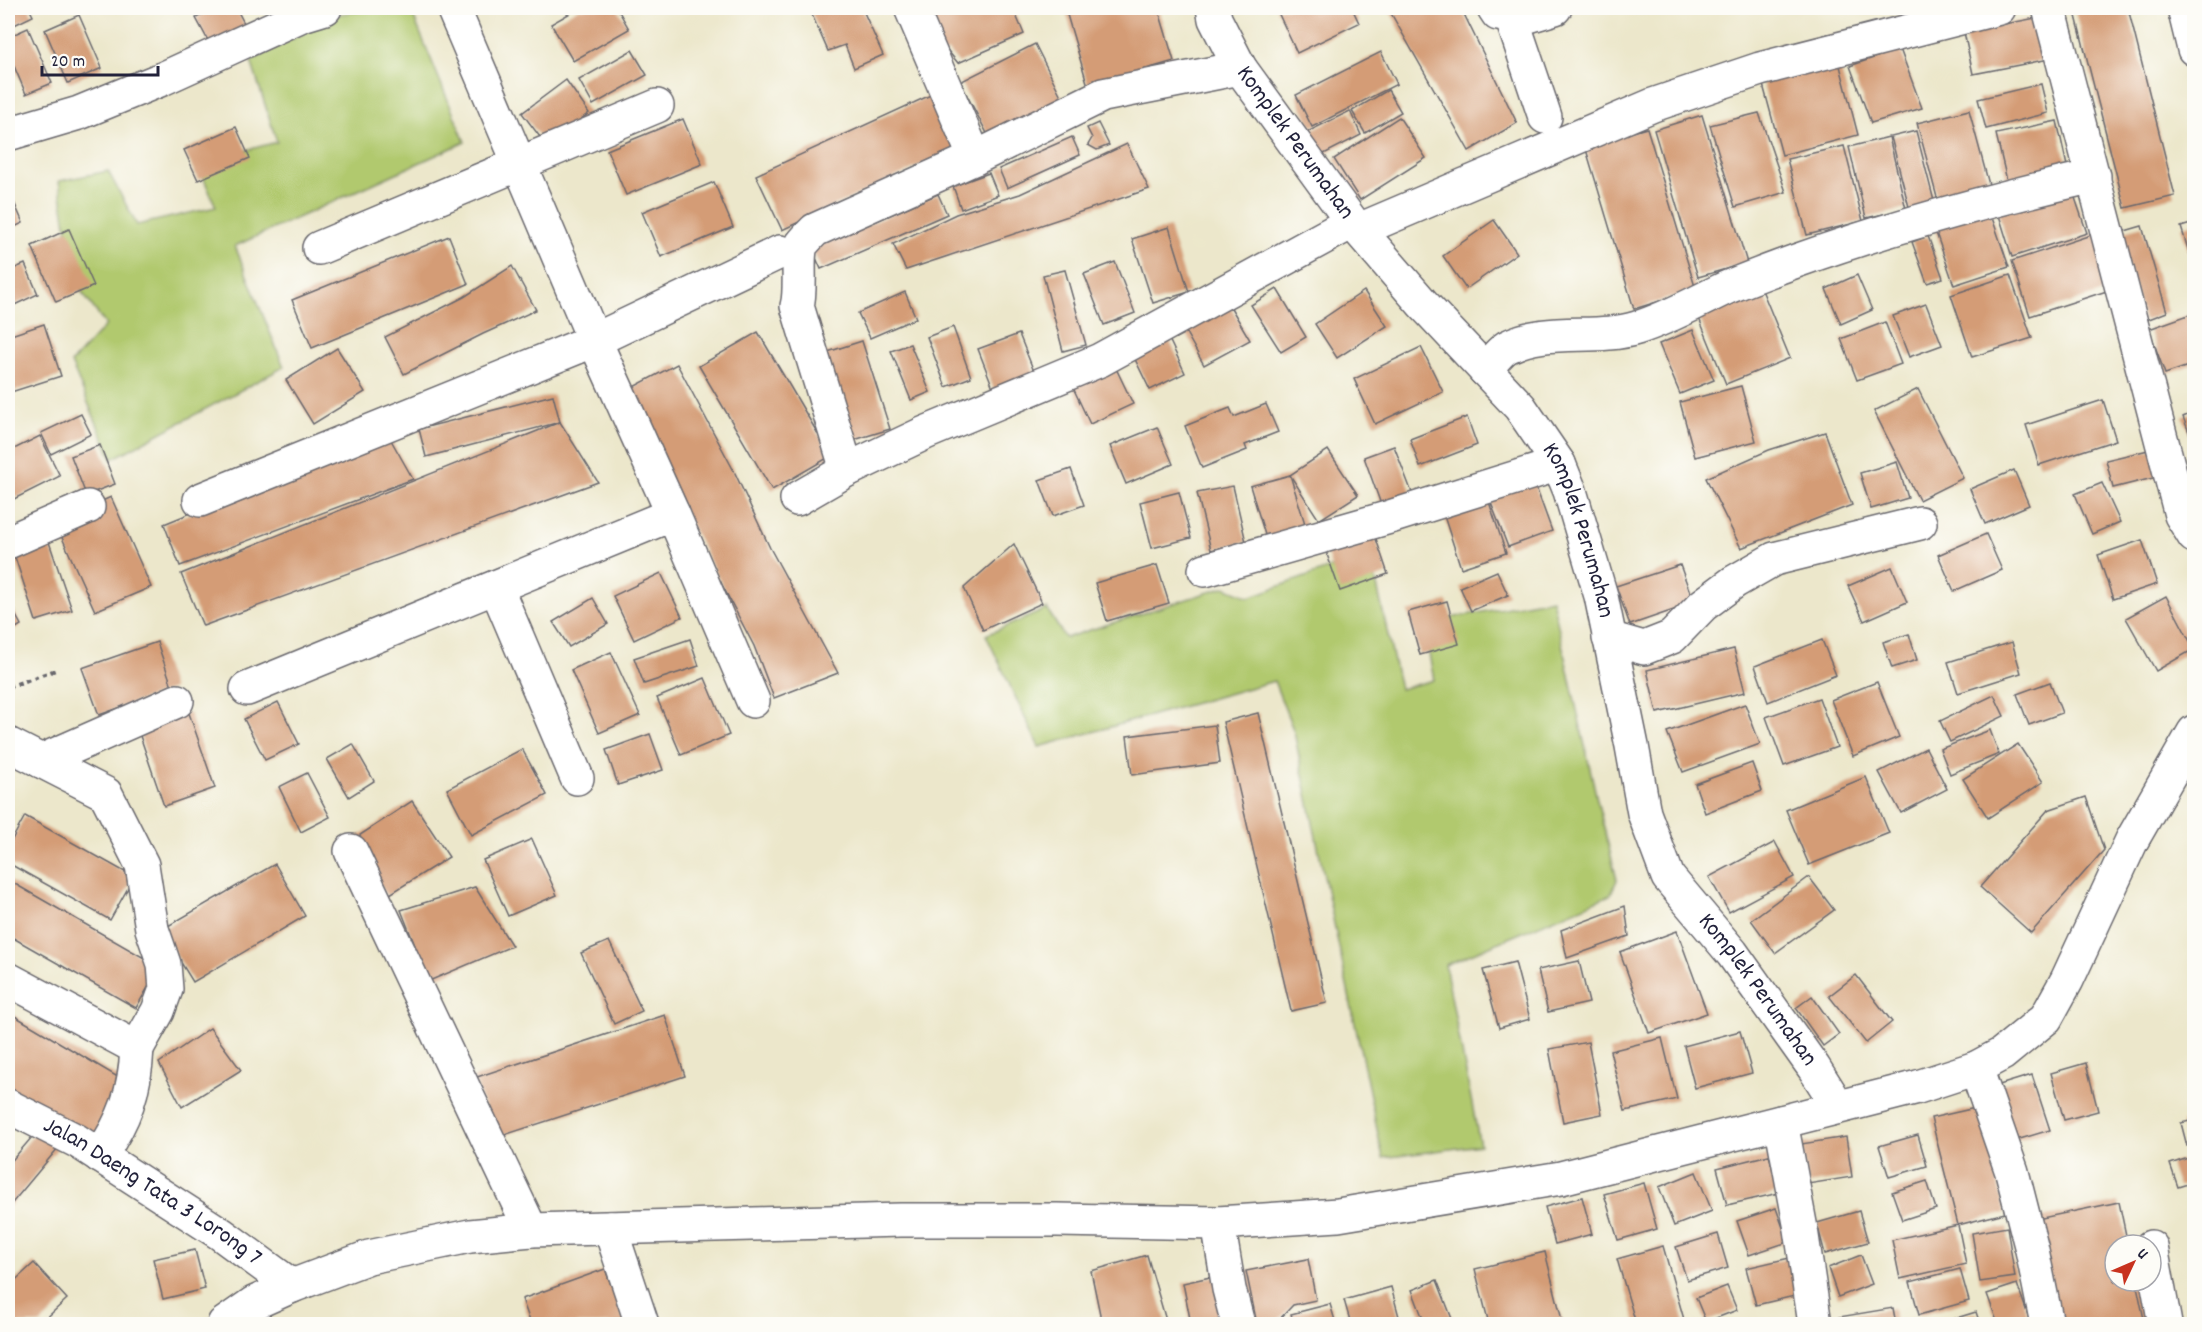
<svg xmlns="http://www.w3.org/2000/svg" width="2202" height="1332" viewBox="0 0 2202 1332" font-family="Dekko,sans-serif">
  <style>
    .green { fill: #b1c96e; stroke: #6a7654; stroke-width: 1.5 }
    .building { fill: #d49c76 }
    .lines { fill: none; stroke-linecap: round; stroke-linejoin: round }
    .street-casing { stroke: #69676d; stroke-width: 36 }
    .path { stroke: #69676d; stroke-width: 4; stroke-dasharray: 4.5 4.5; stroke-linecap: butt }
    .street { stroke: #fff; stroke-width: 33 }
    .labels { text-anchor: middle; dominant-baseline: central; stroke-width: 4.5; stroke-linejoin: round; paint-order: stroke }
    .street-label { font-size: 24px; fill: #22223b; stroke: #fdfcf7 }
  </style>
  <rect width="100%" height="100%" fill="#fdfcf7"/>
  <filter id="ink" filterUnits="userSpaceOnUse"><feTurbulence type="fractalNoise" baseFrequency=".0167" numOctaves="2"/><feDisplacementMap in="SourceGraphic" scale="12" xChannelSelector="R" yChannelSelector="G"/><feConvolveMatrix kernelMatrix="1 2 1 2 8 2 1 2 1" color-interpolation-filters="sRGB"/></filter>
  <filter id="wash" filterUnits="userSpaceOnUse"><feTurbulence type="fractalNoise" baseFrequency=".008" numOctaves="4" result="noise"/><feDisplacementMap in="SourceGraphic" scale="24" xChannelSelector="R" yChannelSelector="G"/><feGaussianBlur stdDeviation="1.35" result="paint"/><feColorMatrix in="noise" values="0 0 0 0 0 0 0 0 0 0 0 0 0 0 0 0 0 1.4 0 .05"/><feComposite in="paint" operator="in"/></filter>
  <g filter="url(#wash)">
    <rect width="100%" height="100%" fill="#ece7cb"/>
    <g class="green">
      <polygon points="381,8 410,8 465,142 235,246 284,367 112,459 71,363 106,325 75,283 59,181 108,171 137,225 216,207 197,163 277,142 251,61 339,14"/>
      <polygon points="1370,554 1400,689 1434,680 1423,623 1552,599 1598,804 1617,880 1610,895 1445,965 1480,1145 1383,1158 1294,732 1274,681 1039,747 986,635 1047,609 1065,638 1225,587 1249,597"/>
    </g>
    <g id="blocks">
      <g class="building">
        <polygon points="8,8 29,8 33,16 8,28"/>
        <polygon points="215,8 236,8 246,27 211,46 196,18"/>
        <polygon points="579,8 617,8 629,29 573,61 551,24"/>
        <polygon points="809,8 862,8 883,55 854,68 845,45 828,51"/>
        <polygon points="934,8 1013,8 1024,34 958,63 948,51 936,57 920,18 935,12"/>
        <polygon points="1065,8 1158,8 1174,61 1088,86"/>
        <polygon points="1276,8 1352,8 1359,23 1297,53"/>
        <polygon points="1388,8 1461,8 1517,123 1469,151"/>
        <polygon points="2093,8 2128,8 2175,196 2125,208 2075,12"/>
        <polygon points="79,15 102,68 68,83 45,30"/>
        <polygon points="2046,16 2055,58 1973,74 1964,32"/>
        <polygon points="28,28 52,83 26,94 8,52 8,37"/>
        <polygon points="1035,44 1064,102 990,139 960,82"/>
        <polygon points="1900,49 1922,108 1871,123 1850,66"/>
        <polygon points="632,50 647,75 593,105 579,80"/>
        <polygon points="1381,52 1397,84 1312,127 1296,95"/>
        <polygon points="1839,62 1858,135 1782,155 1762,81"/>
        <polygon points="566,80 589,113 546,145 522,113"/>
        <polygon points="2041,84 2048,113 1986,129 1978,99"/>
        <polygon points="1388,90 1401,112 1365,133 1352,111"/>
        <polygon points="935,93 960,147 782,230 756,175"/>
        <polygon points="1969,110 1991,192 1939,205 1917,123"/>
        <polygon points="1350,111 1361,135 1320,156 1307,132"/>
        <polygon points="1759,113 1786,192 1735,207 1710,125"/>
        <polygon points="1702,115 1747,263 1698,277 1654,130"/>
        <polygon points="1399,117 1426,158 1360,200 1334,159"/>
        <polygon points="683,119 702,164 626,195 607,150"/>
        <polygon points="2057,121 2069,175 2009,189 1996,134"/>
        <polygon points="1098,123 1109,145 1097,150 1088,145 1092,138 1087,128"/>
        <polygon points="236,127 250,158 198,180 184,150"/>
        <polygon points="1647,128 1696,290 1634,309 1585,146"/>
        <polygon points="1916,131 1935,205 1910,211 1891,137"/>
        <polygon points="1072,137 1080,155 1007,188 999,169"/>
        <polygon points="1889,137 1906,209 1866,218 1849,147"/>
        <polygon points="1127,144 1149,189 906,270 893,244 956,214 1020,194"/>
        <polygon points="1844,146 1863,221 1807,235 1787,159"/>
        <polygon points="989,173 998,195 961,209 953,186"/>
        <polygon points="714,182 733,227 661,257 642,212"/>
        <polygon points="2072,189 2087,233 2012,257 1998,212"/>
        <polygon points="10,193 23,223 8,230 8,194"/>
        <polygon points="938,194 947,214 821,269 812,249"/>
        <polygon points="1989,209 2009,267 1954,285 1934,227"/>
        <polygon points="1494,220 1517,253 1466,289 1443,256"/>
        <polygon points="2194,223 2194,268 2181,227"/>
        <polygon points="2142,226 2167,312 2144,321 2118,233"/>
        <polygon points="1169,227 1189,292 1153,303 1132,239"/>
        <polygon points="69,229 94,286 56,302 32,246"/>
        <polygon points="2100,232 2119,287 2030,316 2012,261"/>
        <polygon points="449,236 468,284 312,348 292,300"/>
        <polygon points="1928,236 1943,278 1927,283 1912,242"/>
        <polygon points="1115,262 1135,313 1104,325 1084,274"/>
        <polygon points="25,264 38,294 8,308 8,271"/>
        <polygon points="512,266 536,310 483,334 404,374 385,337 464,297"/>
        <polygon points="1065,270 1086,345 1063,351 1043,275"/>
        <polygon points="1857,275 1872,310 1841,324 1826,289"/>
        <polygon points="2010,275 2032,338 1972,357 1951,295"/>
        <polygon points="1760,285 1790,358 1726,384 1696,311"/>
        <polygon points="1277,289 1306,337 1281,352 1251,305"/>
        <polygon points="1364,291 1387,326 1337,358 1315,324"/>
        <polygon points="905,292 916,318 870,338 858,313"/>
        <polygon points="1926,304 1942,345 1909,357 1893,316"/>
        <polygon points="1230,306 1250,340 1204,365 1185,331"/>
        <polygon points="2194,313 2194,364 2165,374 2149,329"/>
        <polygon points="1885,322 1901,364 1857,380 1841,339"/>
        <polygon points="44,324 61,376 8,393 8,336"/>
        <polygon points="953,327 971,377 946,387 927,337"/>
        <polygon points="1693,330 1714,380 1680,394 1659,344"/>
        <polygon points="758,332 831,456 772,490 699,366"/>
        <polygon points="1019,334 1035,374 994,390 978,349"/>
        <polygon points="1167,335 1185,373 1150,390 1132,353"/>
        <polygon points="862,341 890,429 844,443 815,356"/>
        <polygon points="910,344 930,392 911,400 891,351"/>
        <polygon points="1421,347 1443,392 1375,424 1354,379"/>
        <polygon points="337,348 365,392 313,424 286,380"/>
        <polygon points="1112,360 1133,404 1090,424 1069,379"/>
        <polygon points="677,364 734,471 770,548 838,673 774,698 754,646 622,393"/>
        <polygon points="1741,386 1756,441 1695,457 1680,402"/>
        <polygon points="1918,389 1963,478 1919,500 1874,411"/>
        <polygon points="553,395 560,422 426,457 419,429"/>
        <polygon points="2103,400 2116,440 2039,465 2026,425"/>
        <polygon points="1266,404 1278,432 1245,445 1247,450 1202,468 1185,426 1230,408 1234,417"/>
        <polygon points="2194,412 2194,445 2183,417"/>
        <polygon points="81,414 91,434 51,454 41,433"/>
        <polygon points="1467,417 1477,445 1420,467 1410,439"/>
        <polygon points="560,422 598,482 203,626 181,574"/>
        <polygon points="1157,427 1173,464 1126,484 1110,446"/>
        <polygon points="1825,432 1852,505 1741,548 1706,478 1769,450"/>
        <polygon points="387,433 413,479 180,566 164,524"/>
        <polygon points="40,436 60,476 8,502 8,452"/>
        <polygon points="100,445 115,484 86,495 71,456"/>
        <polygon points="1394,446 1414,498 1383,510 1364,457"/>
        <polygon points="2157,448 2165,475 2113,488 2106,460"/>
        <polygon points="1328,450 1358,495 1319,520 1290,475"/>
        <polygon points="1897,462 1908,498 1871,509 1860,473"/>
        <polygon points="1071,469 1084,505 1053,516 1039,480"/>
        <polygon points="2014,470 2029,505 1985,524 1970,489"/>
        <polygon points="1290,475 1306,527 1266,538 1250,486"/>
        <polygon points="1533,479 1552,531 1508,547 1488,495"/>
        <polygon points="2102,483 2120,522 2092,534 2075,494"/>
        <polygon points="1233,486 1246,542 1211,550 1197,493"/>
        <polygon points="1179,492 1191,538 1152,548 1140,502"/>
        <polygon points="111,497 151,587 95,611 55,522"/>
        <polygon points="1489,502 1506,553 1461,568 1444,516"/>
        <polygon points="1373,530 1388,574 1340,591 1324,546"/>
        <polygon points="1986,534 2002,570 1954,591 1938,555"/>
        <polygon points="48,539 72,610 36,621 13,551"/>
        <polygon points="2142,540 2157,584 2113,599 2098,555"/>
        <polygon points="1014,544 1042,603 983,630 964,588"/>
        <polygon points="1157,565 1169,603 1107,621 1095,583"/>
        <polygon points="1680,565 1694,603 1630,625 1616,586"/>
        <polygon points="1892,567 1907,602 1864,621 1848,586"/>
        <polygon points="1497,571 1508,595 1471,611 1460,587"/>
        <polygon points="661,573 682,617 634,640 613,596"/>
        <polygon points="2166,596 2194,649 2156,671 2126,618"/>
        <polygon points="593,598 608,624 569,647 553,622"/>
        <polygon points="8,601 21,625 8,633"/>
        <polygon points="1447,601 1459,644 1420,655 1408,612"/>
        <polygon points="1909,634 1917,660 1892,668 1883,642"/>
        <polygon points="690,639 699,666 644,684 634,658"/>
        <polygon points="1822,640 1836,675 1768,702 1755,666"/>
        <polygon points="157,642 173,689 99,715 82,668"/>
        <polygon points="2012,642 2021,673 1958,693 1948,662"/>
        <polygon points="1734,649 1745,692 1657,713 1647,670"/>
        <polygon points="611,652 640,715 599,733 571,670"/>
        <polygon points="705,678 729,735 681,755 657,698"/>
        <polygon points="1877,682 1899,737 1853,756 1831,700"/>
        <polygon points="2050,682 2062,713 2029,725 2017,694"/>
        <polygon points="1994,695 2004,716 1950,742 1940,721"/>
        <polygon points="1819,698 1837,747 1784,766 1766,717"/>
        <polygon points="278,702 299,744 265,760 244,719"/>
        <polygon points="1745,704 1760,744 1683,772 1667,732"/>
        <polygon points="189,713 215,788 164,806 138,730"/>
        <polygon points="1258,713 1327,1003 1291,1011 1223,722"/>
        <polygon points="1215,725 1220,763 1132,775 1127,736"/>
        <polygon points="1990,730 1999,754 1950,774 1940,749"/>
        <polygon points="650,734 663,770 618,785 606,750"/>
        <polygon points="353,744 374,781 349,797 327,759"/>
        <polygon points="2018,744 2043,782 1988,818 1963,779"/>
        <polygon points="1926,748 1947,789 1901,813 1879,772"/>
        <polygon points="522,749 547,795 471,835 447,789"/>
        <polygon points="1752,763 1762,791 1705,813 1695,784"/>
        <polygon points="307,773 330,817 301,832 279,787"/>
        <polygon points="1866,777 1889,833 1809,865 1786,810"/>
        <polygon points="2086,797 2104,850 2031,933 1980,887 2048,810"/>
        <polygon points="412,801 449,857 387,896 351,841"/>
        <polygon points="25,816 134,877 110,920 8,863 8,847"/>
        <polygon points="532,839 557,895 508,916 483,860"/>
        <polygon points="1775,842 1794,877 1729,912 1709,877"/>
        <polygon points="275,864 305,916 193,982 161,930"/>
        <polygon points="1809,877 1834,910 1775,953 1751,920"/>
        <polygon points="8,880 160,967 136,1008 8,935"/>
        <polygon points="475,887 512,946 429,981 401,910"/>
        <polygon points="1625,906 1629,936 1567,958 1561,930"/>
        <polygon points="1677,931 1707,1013 1649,1033 1620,952"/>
        <polygon points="609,941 642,1011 614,1024 581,953"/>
        <polygon points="1579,961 1589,1003 1548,1012 1538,970"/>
        <polygon points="1515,962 1530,1019 1499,1028 1483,970"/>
        <polygon points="1856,975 1892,1022 1866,1043 1829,996"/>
        <polygon points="1812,996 1839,1034 1823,1046 1796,1008"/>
        <polygon points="8,1012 133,1086 100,1143 8,1087"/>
        <polygon points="665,1015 685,1076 495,1138 474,1078"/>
        <polygon points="210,1028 241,1070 182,1107 159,1063"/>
        <polygon points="1740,1031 1752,1073 1695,1088 1684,1046"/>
        <polygon points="1662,1038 1677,1099 1625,1111 1610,1051"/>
        <polygon points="1588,1042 1602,1114 1563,1122 1549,1049"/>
        <polygon points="2086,1063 2098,1111 2064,1120 2051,1073"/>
        <polygon points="2032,1075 2050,1130 2013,1141 1996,1086"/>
        <polygon points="1980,1107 2005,1213 1958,1225 1931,1118"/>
        <polygon points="2194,1120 2194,1144 2187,1146 2181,1123"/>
        <polygon points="38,1130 58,1148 8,1208 8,1165"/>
        <polygon points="1918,1135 1927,1166 1889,1177 1879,1146"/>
        <polygon points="1846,1137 1852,1177 1808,1184 1801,1144"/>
        <polygon points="1769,1155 1779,1193 1727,1205 1717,1168"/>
        <polygon points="2194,1156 2194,1182 2178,1187 2170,1164"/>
        <polygon points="1696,1172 1712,1211 1674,1226 1659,1187"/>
        <polygon points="1927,1181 1936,1209 1902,1220 1892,1192"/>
        <polygon points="1644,1183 1657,1229 1618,1240 1604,1194"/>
        <polygon points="1582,1197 1592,1234 1555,1244 1545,1207"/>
        <polygon points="2119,1202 2128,1245 2115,1245 2115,1281 2136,1281 2145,1324 2059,1324 2037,1219"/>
        <polygon points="1776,1208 1788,1242 1749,1255 1737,1221"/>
        <polygon points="1859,1211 1868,1242 1825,1254 1817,1223"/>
        <polygon points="1958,1225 1966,1264 1900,1279 1892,1240"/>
        <polygon points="2007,1227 2015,1277 1980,1282 1972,1233"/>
        <polygon points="1718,1234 1728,1268 1687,1280 1676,1247"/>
        <polygon points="1663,1246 1685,1323 1678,1324 1636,1324 1617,1259"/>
        <polygon points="195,1250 205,1289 163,1299 153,1259"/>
        <polygon points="1545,1252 1563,1324 1489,1324 1475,1269"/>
        <polygon points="1147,1255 1167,1324 1102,1324 1091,1271"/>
        <polygon points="1861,1255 1872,1284 1838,1297 1828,1268"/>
        <polygon points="1794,1257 1803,1294 1756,1305 1746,1268"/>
        <polygon points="1308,1259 1316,1300 1293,1305 1275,1324 1257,1324 1246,1271"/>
        <polygon points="34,1263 67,1299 40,1324 8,1324 8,1287"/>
        <polygon points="605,1269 626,1324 531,1324 522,1299"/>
        <polygon points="1960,1269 1969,1301 1919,1315 1910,1282"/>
        <polygon points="1215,1276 1226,1324 1191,1324 1183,1283"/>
        <polygon points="1437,1280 1454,1324 1425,1324 1412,1290"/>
        <polygon points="2017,1284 2031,1324 1998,1324 1987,1294"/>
        <polygon points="1727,1286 1737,1310 1706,1322 1696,1298"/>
        <polygon points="1391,1287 1401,1324 1351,1324 1344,1300"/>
        <polygon points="1330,1304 1336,1324 1294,1324 1291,1314"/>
        <polygon points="1893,1308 1896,1324 1840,1324 1839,1317"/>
        <polygon points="1976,1312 1980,1324 1937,1324"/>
      </g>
    </g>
  </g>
  <g filter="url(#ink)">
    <use href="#blocks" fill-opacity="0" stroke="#69676d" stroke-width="1.5"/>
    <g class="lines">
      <g class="street-casing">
        <g id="street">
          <polyline points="911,8 975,158"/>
          <path id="s1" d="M1213 8 1215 19 1240 68 1352 222 1423 304 1520 407 1559 464 1570 491 1601 596 1632 746 1644 813 1668 877 1732 953 1814 1068 1838 1106"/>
          <polyline points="1494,8 1498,14 1522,18 1555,8"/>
          <polyline points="2049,8 2181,515 2194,536"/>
          <polyline points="2184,8 2194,49"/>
          <polyline points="1511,16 1545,117"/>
          <polyline points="8,134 79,113 162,79 302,15 325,8"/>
          <polyline points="1359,230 1653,105 1760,69 1999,8"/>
          <polyline points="319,248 657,106"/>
          <path d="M1485 370C1491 363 1499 352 1507 347 1547 326 1595 341 1637 328 1669 318 1698 301 1728 287 1750 278 1774 269 1796 261 1894 226 1993 199 2094 176"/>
          <path d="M847 470 797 306C802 290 796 253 802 244 806 239 811 234 815 230L975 158 1103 95 1240 68"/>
          <polyline points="797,499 847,470 925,433 1100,360 1352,222"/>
          <polyline points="200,500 595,340 780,252"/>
          <polyline points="673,514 753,701"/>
          <polyline points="8,542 88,507"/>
          <polyline points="1205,570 1390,517 1559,464"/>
          <polyline points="496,587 577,778"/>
          <polyline points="1609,638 1644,648 1672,637 1703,605 1734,582 1774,559 1920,523"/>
          <polyline points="247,689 673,514 589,328 453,8"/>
          <polyline points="8,744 106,794 142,865 152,929 164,964 166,989 158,1011 137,1048 8,979"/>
          <polyline points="41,761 177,701"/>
          <polyline points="351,851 531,1230"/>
          <polyline points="1976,1068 2012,1172 2032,1250 2047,1324"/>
          <path id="s2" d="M8 1106 77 1141 221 1234 292 1286"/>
          <polyline points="1781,1122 1801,1229 1815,1324"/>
          <path d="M100 1156C125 1119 135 1092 137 1048"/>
          <polyline points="1218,1223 1229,1289 1238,1324"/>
          <polyline points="610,1228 642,1324"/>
          <polyline points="2151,1247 2165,1324"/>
          <polyline points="224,1324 254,1303 292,1286 369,1257 470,1236 531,1230 901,1220 1057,1220 1218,1223 1338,1215 1561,1178 1918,1087 1976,1068 2002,1054 2046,1018 2067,980 2132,840 2194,732"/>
        </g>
      </g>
      <polyline class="path" points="8,687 56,670"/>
      <use href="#street" class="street"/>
    </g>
  </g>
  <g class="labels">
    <g class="street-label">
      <text stroke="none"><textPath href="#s1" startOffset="159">Komplek Perumahan</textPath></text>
      <text stroke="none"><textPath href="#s1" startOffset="645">Komplek Perumahan</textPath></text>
      <text stroke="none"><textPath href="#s1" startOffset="1148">Komplek Perumahan</textPath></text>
      <text stroke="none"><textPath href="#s2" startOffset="168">Jalan Daeng Tata 3 Lorong 7</textPath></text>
    </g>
  </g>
  <rect width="2202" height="1332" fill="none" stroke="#fdfcf7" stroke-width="30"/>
  <g transform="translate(2133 1263) rotate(46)"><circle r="28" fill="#fdfcf7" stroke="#a5a5ac" stroke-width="1.5"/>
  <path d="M0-4.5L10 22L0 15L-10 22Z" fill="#c8321e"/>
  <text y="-9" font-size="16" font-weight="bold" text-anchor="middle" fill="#22223b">U</text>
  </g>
  <path d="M42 66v9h116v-9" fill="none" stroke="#22223b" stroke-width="3"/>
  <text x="51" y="66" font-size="18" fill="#22223b" stroke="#fdfcf7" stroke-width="4.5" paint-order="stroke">20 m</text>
</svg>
